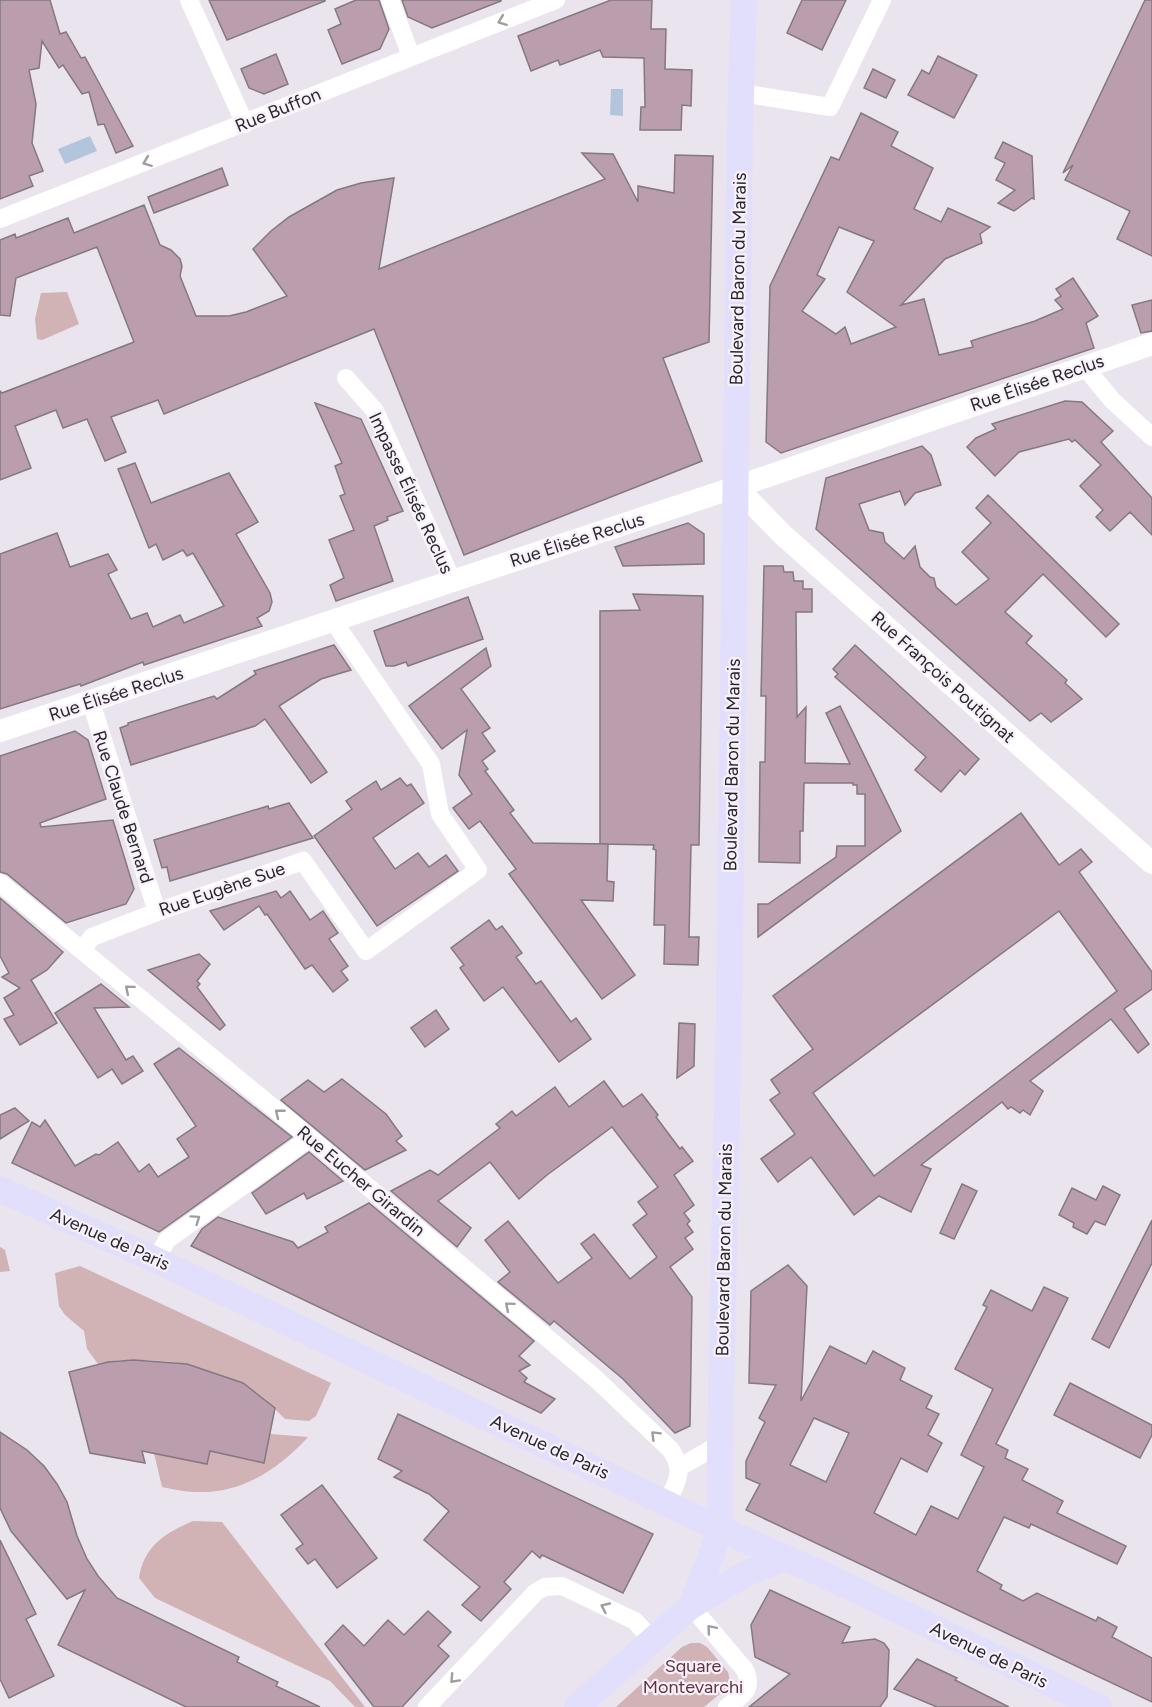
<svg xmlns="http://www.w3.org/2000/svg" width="1152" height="1707" viewBox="0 0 1152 1707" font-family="Figtree,sans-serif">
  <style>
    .green { fill: #d1b2b5 }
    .water { fill: #b2c5dd }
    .building { fill: #ba9eae; stroke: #83797f; stroke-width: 1.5; fill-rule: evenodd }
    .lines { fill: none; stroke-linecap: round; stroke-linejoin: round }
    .minor { stroke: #fff; stroke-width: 18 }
    .tertiary { stroke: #fff; stroke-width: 22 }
    .secondary { stroke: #e1dffc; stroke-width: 26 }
    .oneway { stroke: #9f9e9f }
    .labels { text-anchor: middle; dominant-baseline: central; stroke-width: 4.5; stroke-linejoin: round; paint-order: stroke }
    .street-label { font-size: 18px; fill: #29272a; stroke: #f8f1fc }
    .park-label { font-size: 18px; fill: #64333a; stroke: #f8f1fc }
  </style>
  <rect width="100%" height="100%" fill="#eae4ee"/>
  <g class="green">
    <polygon points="67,292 79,324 42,340 37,339 35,319 41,293"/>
    <polygon points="0,1247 5,1250 10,1271 0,1272"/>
    <polygon points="80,1266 331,1383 316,1416 309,1421 285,1419 272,1406 230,1379 199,1368 173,1362 147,1360 121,1360 98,1364 87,1349 84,1331 65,1315 59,1306 55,1273"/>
    <path d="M270 1434 308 1437C278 1470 241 1494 195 1492 184 1492 173 1489 162 1487L154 1453 207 1464 212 1443 220 1453 264 1463Z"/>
    <path d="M193 1521 222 1522 365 1707H355L330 1681 155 1598 139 1578C144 1546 165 1533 193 1521Z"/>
    <polygon points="691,1643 700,1643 707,1647 728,1672 730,1681 727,1688 704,1707 616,1707 682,1647"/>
  </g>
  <g class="water">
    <polygon points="611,89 623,89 623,116 610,115"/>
    <polygon points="90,136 97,151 65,164 58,149"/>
  </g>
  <g class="building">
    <polygon points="0,0 50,0 60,34 66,32 81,58 85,57 133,146 116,153 104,124 98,125 89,92 82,94 63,65 59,68 42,41 39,68 29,70 36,104 32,143 43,171 29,176 33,186 0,199"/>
    <polygon points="209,0 325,0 325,1 227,40"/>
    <polygon points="356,0 379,0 389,29 380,49 342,64 328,30 341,24 335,9"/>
    <polygon points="402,0 501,0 501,1 432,28 408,17"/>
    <polygon points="611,0 652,0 651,29 666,29 665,69 692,70 691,106 682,105 681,130 640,130 641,107 645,107 644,58 603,57 600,50 560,65 558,60 531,71 518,36"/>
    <polygon points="802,0 846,0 822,50 787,33"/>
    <polygon points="1145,0 1152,0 1152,256 1117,239 1130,211 1065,180 1073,165 1063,173"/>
    <polygon points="276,54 288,84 264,94 249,88 241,69"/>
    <polygon points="938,56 977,75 954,118 908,95 922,70 929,74"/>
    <polygon points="873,69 895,80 886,98 864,88"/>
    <path d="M861 113 898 132 891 146 933 168 914 209 941 222 948 208 990 227 980 234 982 243 945 259 901 305 924 299 939 355 973 347 971 341 1035 321 1063 309 1055 300 1061 296 1056 289 1073 278 1098 316 1086 323 1094 348 781 453 766 442 770 286 831 157 839 160ZM839 227 874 241 847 292 896 327 851 344 845 327 836 334 802 311 825 279 817 275Z"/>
    <polygon points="1003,142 1032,156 1034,199 1032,198 1014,211 998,203 1015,190 996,180 1005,163 995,158"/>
    <polygon points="582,153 613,154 638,202 638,186 674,193 675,155 713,156 709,342 663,358 702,461 464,555 374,329 164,414 158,400 111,417 126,452 105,461 87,419 63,428 56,410 15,426 31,468 0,480 0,391 2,393 134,342 97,247 16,278 10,316 0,315 0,240 15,234 16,238 68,218 74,233 144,205 160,245 171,250 180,259 182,266 180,276 196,316 229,316 246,312 287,296 253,249 271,231 289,217 337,190 361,183 394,178 379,269 605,179"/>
    <polygon points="222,168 228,185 154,213 148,197"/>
    <polygon points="1152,300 1152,331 1141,333 1132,305"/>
    <polygon points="1065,401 1082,402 1113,431 1101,442 1152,498 1152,535 1130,512 1110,531 1096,517 1103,510 1080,486 1101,465 1075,440 1072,442 1069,439 1019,452 995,476 967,447 976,438 996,429 992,424"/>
    <polygon points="315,403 361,419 403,511 387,517 388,520 374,526 393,581 336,601 330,585 344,578 329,540 354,530 340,496 345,494 335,466 342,463"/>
    <polygon points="922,446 931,455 941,485 915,493 905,505 900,491 859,504 869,530 883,533 885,542 904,559 915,546 920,567 930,577 934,578 936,587 956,605 989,579 962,552 991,523 976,508 988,495 1119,624 1106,637 1043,574 1005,612 1032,636 1026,643 1067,680 1065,683 1082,699 1051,722 1041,713 1030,721 816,529 826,478"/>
    <polygon points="135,463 151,503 229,473 258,522 236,534 270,593 272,602 269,611 257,618 262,626 144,665 143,662 81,686 80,684 0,709 0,554 57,533 70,567 108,554 117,570 108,574 131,619 147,613 153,627 180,615 184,623 224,606 193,553 187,556 183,550 163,560 156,544 149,548 118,469"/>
    <polygon points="688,523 704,534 704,564 623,566 615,547"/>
    <polygon points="764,566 783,566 784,572 793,572 794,581 803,581 803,589 812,589 812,612 796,612 797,717 806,707 805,763 850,764 826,713 840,706 901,831 758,937 758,904 768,904 836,857 837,846 865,846 865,794 857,794 857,785 853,785 853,783 804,783 803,831 800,831 800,863 759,862 760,762 765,762 766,696 761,696"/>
    <polygon points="633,594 703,596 699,845 691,845 689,937 699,937 698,965 664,964 665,925 654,925 656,850 653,849 654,845 600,844 600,611 640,610"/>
    <polygon points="468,597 483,639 408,666 406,662 394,666 386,666 374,631"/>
    <polygon points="334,645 351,670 321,679 279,706 327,772 311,783 265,719 255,726 131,765 120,728 128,725 128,723 214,696 217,699 256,674 254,671"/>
    <polygon points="855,645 979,759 965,775 960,770 941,792 915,770 926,757 835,677 838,674 833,669"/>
    <polygon points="486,648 491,666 461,689 490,728 482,733 495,751 482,761 488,769 485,771 514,810 510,813 533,843 608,844 607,881 614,882 613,901 581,900 635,975 602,999 509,874 516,869 480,821 469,829 453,808 472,794 459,775 467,730 442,749 409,706"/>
    <polygon points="75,731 88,740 106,799 40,823 41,827 113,820 134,889 126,904 66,923 7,874 0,872 0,756"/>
    <polygon points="400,778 407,786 411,784 424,803 373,838 395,869 418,853 429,867 446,855 458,871 377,926 314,836 352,809 346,801 376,781 381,790"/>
    <polygon points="289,803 313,838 170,881 167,867 162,868 154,840 268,806 269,809"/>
    <path d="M1021 813 1059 865 1081 849 1092 862 1079 872 1152 972V989L1124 1009 1149 1044 1138 1053 1111 1019 1030 1081 1043 1091 1030 1115 1023 1110 1020 1113 1011 1107 1008 1109 1002 1102 921 1165 931 1169 911 1212 879 1196 854 1215 811 1157 778 1182 761 1159 795 1134 770 1100 780 1093 771 1080 813 1049 773 996ZM1059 911 1117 991 874 1176 813 1093Z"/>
    <polygon points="276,891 281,898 290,891 310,920 323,911 338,933 329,939 348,966 341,971 348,980 333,992 312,965 305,969 267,914 265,915 259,906 224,930 210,911"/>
    <polygon points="0,898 63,952 47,970 31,980 57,1023 20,1045 4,1019 14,1015 4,998 20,988 2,977 9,973 0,956"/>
    <polygon points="489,920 496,930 502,926 522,953 516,957 536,984 541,981 571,1022 576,1018 591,1039 559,1062 503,987 484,1001 460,968 464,965 451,948"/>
    <polygon points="199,954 210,964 197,981 200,984 197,987 225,1025 220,1030 148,970"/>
    <polygon points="101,984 129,1007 94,1008 126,1060 133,1056 143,1071 122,1084 112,1069 98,1078 55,1013"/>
    <polygon points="436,1010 449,1029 425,1047 411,1028"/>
    <polygon points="679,1023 695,1024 694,1066 677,1078"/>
    <polygon points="179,1048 292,1137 159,1232 12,1163 32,1122 40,1127 45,1120 75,1166 96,1154 99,1155 118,1142 139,1172 149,1164 158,1177 189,1157 177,1139 196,1126 154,1064"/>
    <polygon points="342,1079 386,1114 402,1136 396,1141 406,1150 365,1170 281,1100 308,1080 324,1092"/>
    <polygon points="604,1081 623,1107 642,1094 658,1115 656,1117 680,1149 682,1147 693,1161 674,1175 694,1205 684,1213 690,1221 687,1224 693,1232 685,1238 693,1249 670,1267 692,1297 690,1426 675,1433 623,1379 554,1321 550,1325 498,1282 510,1272 485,1240 508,1221 558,1283 592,1258 581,1244 594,1234 630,1279 657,1257 633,1225 647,1214 638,1202 658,1187 612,1127 547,1175 519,1199 490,1162 438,1201 471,1228 457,1247 391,1191 430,1170 438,1175 500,1128 496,1124 512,1111 516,1116 555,1087 569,1107"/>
    <polygon points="15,1108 29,1121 0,1139 0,1115"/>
    <polygon points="309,1152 343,1181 307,1199 304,1193 266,1214 252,1193"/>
    <polygon points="962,1184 977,1191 954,1239 940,1233"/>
    <polygon points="1103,1186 1120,1195 1105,1225 1095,1221 1087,1234 1073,1227 1074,1223 1059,1215 1072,1188 1096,1200"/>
    <polygon points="369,1203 534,1341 519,1356 530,1365 519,1371 527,1378 524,1382 555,1399 541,1413 191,1246 202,1229 218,1217 293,1242 298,1248 328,1232 325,1227"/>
    <polygon points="1152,1220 1152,1263 1109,1348 1092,1339"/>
    <path d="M788 1265 807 1286 801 1401 830 1346 866 1364 873 1351 905 1368 900 1380 932 1396 926 1408 939 1414 928 1435 942 1443 933 1460 927 1472 901 1458 874 1513 916 1535 931 1506 958 1519 984 1467 961 1455 993 1389 955 1369 987 1307 983 1305 991 1290 1032 1311 1044 1287 1068 1298 996 1444 1008 1450 1005 1458 1028 1469 1022 1480 1063 1501 1057 1513 1126 1546 1117 1564 1031 1524 1029 1528 1004 1517 977 1571 1002 1585 1000 1589 1023 1601 1037 1593 1096 1621 1098 1617 1117 1627 1112 1637 1152 1658V1702L746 1510 760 1484 746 1478V1461L765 1422 759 1418 776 1385 749 1383 751 1291ZM814 1418 849 1433 826 1482 790 1465Z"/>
    <polygon points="134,1360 187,1364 243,1383 275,1408 264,1463 210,1451 207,1464 142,1451 145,1463 90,1453 69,1372 108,1362"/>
    <polygon points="1070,1383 1152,1425 1152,1435 1140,1458 1054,1415"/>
    <polygon points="398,1414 653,1534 623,1593 542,1555 540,1558 532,1551 504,1582 511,1589 481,1621 462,1605 480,1587 424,1540 449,1511 429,1494 394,1477 402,1471 378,1459"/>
    <polygon points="0,1432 27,1450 44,1466 57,1484 67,1502 77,1536 87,1559 98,1576 117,1598 239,1657 237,1662 278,1682 276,1686 320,1707 186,1707 58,1645 85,1590 67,1599 11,1531 0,1508"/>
    <polygon points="322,1485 377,1558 337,1588 315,1559 308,1564 296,1549 303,1544 281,1515"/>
    <polygon points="0,1540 36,1614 26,1619 54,1676 9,1698 0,1679"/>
    <polygon points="770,1590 850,1627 842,1643 875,1639 884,1643 889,1650 887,1697 880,1707 749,1707 790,1674 755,1657 751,1625"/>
    <polygon points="428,1611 451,1632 438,1646 449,1656 402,1707 374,1707 325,1644 343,1625 364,1646 388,1620 404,1635"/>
    <polygon points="917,1659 957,1678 955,1680 1009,1707 937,1707 894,1689"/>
  </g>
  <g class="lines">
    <g class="minor">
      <polyline points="189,0 245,124"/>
      <polyline points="390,0 411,56"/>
      <polyline points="741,93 830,107 882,0"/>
      <polyline points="0,219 556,0"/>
      <polyline points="1084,366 1112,400 1152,437"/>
      <polyline points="346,378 375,411 453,582"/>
      <polyline points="91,702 157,912"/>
      <path d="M0 883 310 1138 596 1379 671 1450C685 1472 677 1481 667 1503"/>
      <polyline points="82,950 92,937 157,912 303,861 366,951 478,870 440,814 431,764 334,622"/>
      <polyline points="156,1260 167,1240 310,1138"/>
      <polyline points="680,1467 720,1444"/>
      <path d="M691 1606 745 1670C754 1691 742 1695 727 1707"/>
      <polyline points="427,1707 536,1592 545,1587 562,1586 635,1621 652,1640"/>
    </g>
    <g class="tertiary">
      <polyline points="736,487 783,535 1152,863"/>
      <polyline points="0,731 736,487 1152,344"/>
    </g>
    <g class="secondary">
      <polyline points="0,1189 156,1260 720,1529 822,1574 1099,1707"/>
      <polyline points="691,1606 745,1574 785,1558"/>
      <polyline points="577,1707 691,1606 711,1556 720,1529 720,1444 729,1011 740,127 744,0"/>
    </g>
  </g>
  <defs><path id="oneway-chevron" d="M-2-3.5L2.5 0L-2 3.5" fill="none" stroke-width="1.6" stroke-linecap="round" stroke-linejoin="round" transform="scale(1.5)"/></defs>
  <g class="oneway">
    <use href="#oneway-chevron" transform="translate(502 21) rotate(159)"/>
    <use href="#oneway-chevron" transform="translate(147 162) rotate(159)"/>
    <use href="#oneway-chevron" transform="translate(129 989) rotate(-140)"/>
    <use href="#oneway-chevron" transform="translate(279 1113) rotate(-141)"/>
    <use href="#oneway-chevron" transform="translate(196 1219) rotate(-35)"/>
    <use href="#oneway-chevron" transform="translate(509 1306) rotate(-140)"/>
    <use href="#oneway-chevron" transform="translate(655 1435) rotate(-135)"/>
    <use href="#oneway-chevron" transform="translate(605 1607) rotate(-155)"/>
    <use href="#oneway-chevron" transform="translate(711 1629) rotate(-130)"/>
    <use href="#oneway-chevron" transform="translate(454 1679) rotate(133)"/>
  </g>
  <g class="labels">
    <g class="street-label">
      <text transform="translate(278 110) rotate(-22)">Rue Buffon</text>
      <text transform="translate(738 279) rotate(-89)">Boulevard Baron du Marais</text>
      <text transform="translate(1037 383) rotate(-19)">Rue Élisée Reclus</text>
      <text transform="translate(411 493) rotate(65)">Impasse Élisée Reclus</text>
      <text transform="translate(577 540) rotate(-18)">Rue Élisée Reclus</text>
      <text transform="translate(943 677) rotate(42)">Rue François Poutignat</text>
      <text transform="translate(116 694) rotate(-18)">Rue Élisée Reclus</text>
      <text transform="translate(732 765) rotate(-89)">Boulevard Baron du Marais</text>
      <text transform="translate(123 807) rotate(72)">Rue Claude Bernard</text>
      <text transform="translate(222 889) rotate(-19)">Rue Eugène Sue</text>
      <text transform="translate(361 1181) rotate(40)">Rue Eucher Girardin</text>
      <text transform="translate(110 1239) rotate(24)">Avenue de Paris</text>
      <text transform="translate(724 1250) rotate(-89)">Boulevard Baron du Marais</text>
      <text transform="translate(550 1447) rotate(25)">Avenue de Paris</text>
      <text transform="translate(989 1655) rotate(26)">Avenue de Paris</text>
    </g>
    <g class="park-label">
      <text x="693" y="1666">Square<tspan x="693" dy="21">Montevarchi</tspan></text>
    </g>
  </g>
</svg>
